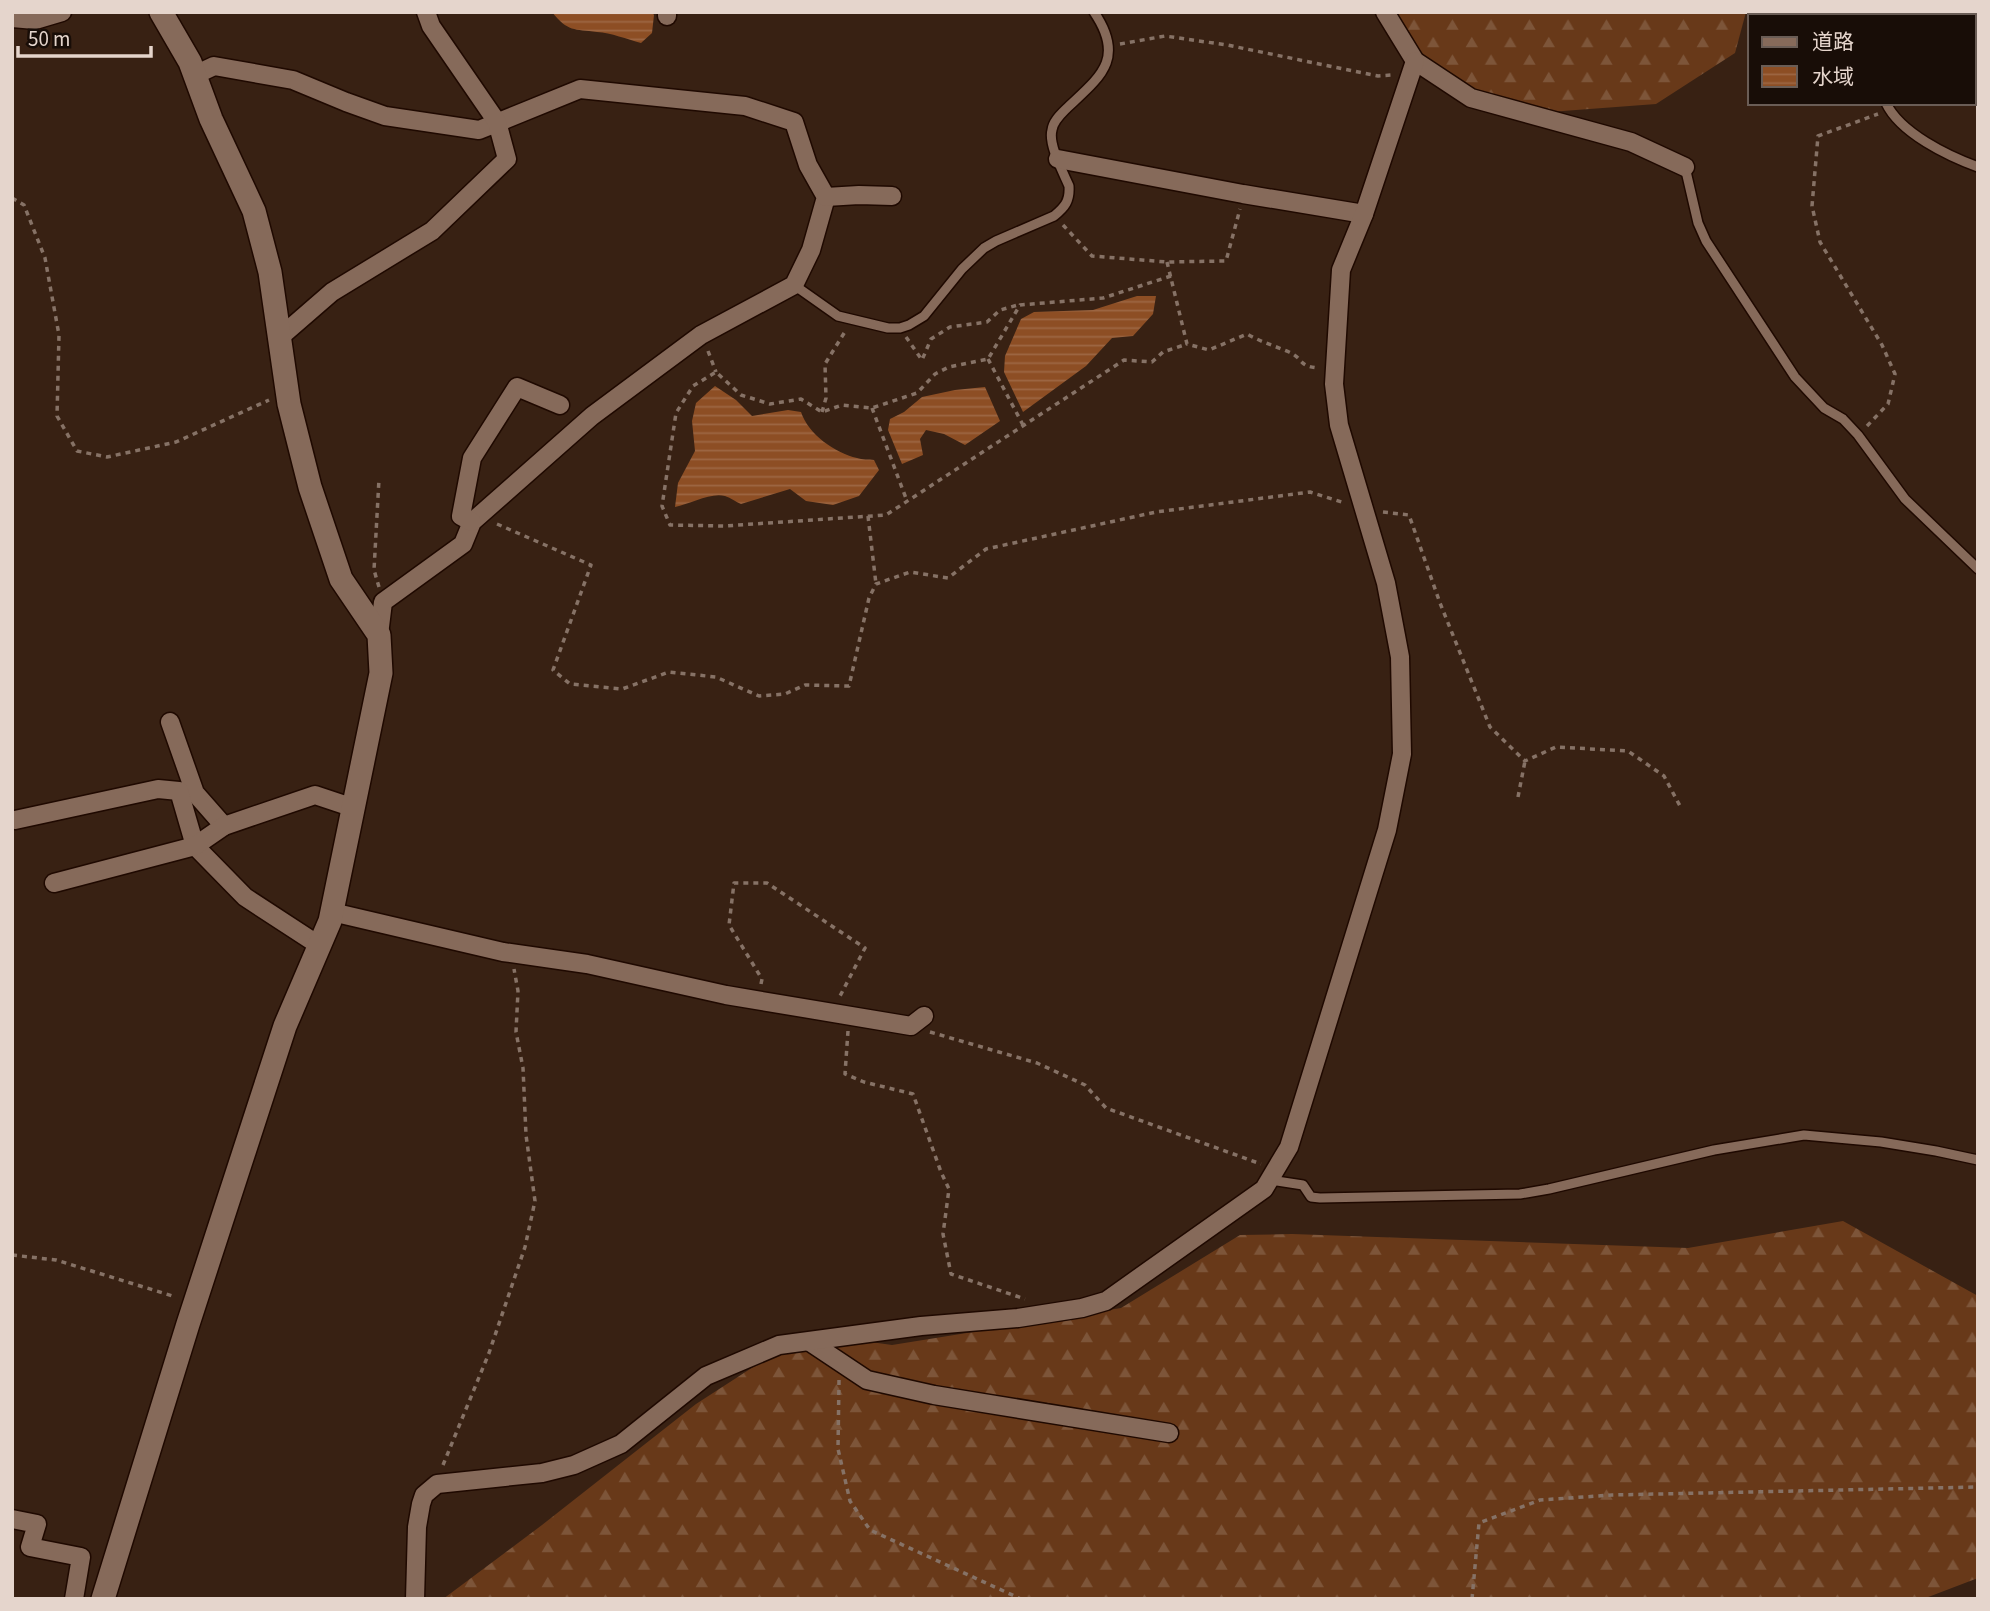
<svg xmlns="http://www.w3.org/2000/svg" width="1990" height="1611" viewBox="0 0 1990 1611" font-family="'Source Sans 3','Noto Sans SC',sans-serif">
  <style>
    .forest { fill: url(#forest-firs) }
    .water { fill: url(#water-rules) }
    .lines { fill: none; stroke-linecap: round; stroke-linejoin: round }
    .service-casing { stroke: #1f0900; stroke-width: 12 }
    .minor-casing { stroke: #1f0900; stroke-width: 21 }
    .tertiary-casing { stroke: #1f0900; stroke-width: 26 }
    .path { stroke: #867266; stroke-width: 3.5; stroke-dasharray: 5 5; stroke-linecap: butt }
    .service { stroke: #866a5a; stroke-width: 9 }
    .minor { stroke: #866a5a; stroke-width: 18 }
    .tertiary { stroke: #866a5a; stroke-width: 23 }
  </style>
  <defs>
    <pattern id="forest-firs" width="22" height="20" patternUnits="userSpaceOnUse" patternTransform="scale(1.75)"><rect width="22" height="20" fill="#683919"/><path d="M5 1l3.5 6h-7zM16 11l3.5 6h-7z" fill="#7d5539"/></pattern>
    <pattern id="water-rules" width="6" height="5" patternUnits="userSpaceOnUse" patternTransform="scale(1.75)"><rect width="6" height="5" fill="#8d4e24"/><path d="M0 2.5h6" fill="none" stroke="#9d6743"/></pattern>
  </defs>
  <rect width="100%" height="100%" fill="#382113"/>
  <g class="forest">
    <polygon points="1392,12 1746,12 1735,53 1656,104 1536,113 1414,67"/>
    <polygon points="1843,1221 1978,1296 1978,1578 1923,1599 443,1599 542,1525 696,1404 806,1333 892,1345 1121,1308 1240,1235 1292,1234 1688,1248"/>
  </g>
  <g class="water">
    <path d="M552 12H652L654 15 652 33 641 43C627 39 611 33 597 32 574 29 568 32 552 12Z"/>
    <polygon points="1137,296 1156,296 1153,314 1133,336 1112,338 1086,366 1023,412 1004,372 1005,356 1021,319 1034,312 1093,310"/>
    <path d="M715 386 736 400 752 416 788 410 801 412C808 434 835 453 857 458 862 460 869 459 874 460L879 470 859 496 833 505 806 501 790 489 741 504C736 502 731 498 725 496 711 492 690 504 675 507L678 483 695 451 692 421 696 403Z"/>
    <polygon points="985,387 1000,421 965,445 944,434 926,430 920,439 923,455 902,464 888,430 890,419 904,412 922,397 955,390"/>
  </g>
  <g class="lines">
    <g class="service-casing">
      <g id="service">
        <polyline points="1848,12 1849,16"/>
        <polyline points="1974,21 1978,21"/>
        <path d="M1886 103C1900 133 1948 156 1978 167"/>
        <polyline points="1685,167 1698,223 1706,241 1795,377 1824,408 1843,419 1858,435 1905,499 1978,569"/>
        <path d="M794 285 838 316 888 328H900L909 325 924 316 962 269 984 248 996 241 1054 216C1065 207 1070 201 1069 186 1063 172 1048 144 1052 130 1053 121 1061 114 1067 108 1100 77 1126 59 1094 12"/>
        <polyline points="1270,1180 1303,1185 1311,1197 1320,1198 1520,1194 1549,1189 1714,1150 1804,1135 1881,1142 1936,1151 1978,1160"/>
      </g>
    </g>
    <g class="minor-casing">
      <g id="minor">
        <polyline points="667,12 667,16"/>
        <polyline points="1385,12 1415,61 1471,98 1631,142 1685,167"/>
        <polyline points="12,18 35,20 62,12"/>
        <polyline points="195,75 214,66 293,80 346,102 385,116 479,130 580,89 745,106 794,122 808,165 826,197 811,250 794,285 701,335 592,416 472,522 463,544 383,602 379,635"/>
        <polyline points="1058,159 1243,194 1364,214"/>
        <polyline points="826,197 859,195 892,196"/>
        <polyline points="279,338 332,292 432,231 507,159 497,122 431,26 426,12"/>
        <polyline points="472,522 461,516 472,458 517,387 560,405"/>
        <polyline points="170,722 195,793 224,826"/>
        <polyline points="15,820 158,789 179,791 195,846 245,897 320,946"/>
        <polyline points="54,883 195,846 224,826 315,795 354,808"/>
        <polyline points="332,912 503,952 587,964 726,995 911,1026 924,1016"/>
        <polyline points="810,1342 867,1380 934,1395 1169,1433"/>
        <polyline points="12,1519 37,1524 30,1547 81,1557 74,1599"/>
        <polyline points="415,1599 417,1527 421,1504 424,1495 437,1484 542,1473 574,1465 621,1444 706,1376 779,1345 921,1326 1018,1318 1082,1308 1106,1301 1264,1189 1289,1147 1387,830 1402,754 1400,657 1386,583 1339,425 1334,384 1341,270 1364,214 1415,61"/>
      </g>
    </g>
    <g class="tertiary-casing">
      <polyline id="tertiary" points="103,1599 188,1324 285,1026 330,921 381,673 379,635 341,579 310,487 289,404 270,272 254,211 211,119 190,62 161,12"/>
    </g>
    <g class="path">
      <polyline points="1120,44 1165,36 1227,45 1378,76 1392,75"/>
      <polyline points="12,198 24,205 45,258 59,335 57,416 77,451 107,457 176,442 269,400"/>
      <polyline points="1063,225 1092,256 1167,262 1226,261 1240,209"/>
      <path d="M1167 262 1187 344 1209 350 1247 334C1261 342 1275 346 1289 352 1304 359 1298 366 1318 368"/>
      <polyline points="1171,276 1103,298 1020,305 988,359 949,367 935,374 917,393 872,408 842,405 822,412 801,399 770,404 741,395 716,372 693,386 676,413 662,506 670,525 724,526 886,515 1124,360 1152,362 1163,352 1187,344"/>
      <polyline points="906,337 922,360 931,339 950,327 987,322 1000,310 1018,305"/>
      <polyline points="708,351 716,372"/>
      <polyline points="988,359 1023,425"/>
      <polyline points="872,408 907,501"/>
      <polyline points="822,412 826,398 825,364 846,330"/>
      <polyline points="1867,426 1888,404 1895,374 1882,345 1820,242 1812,206 1818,136 1878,114"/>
      <polyline points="1383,512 1409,515 1440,603 1490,727 1525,761 1556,747 1628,751 1664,776 1680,806"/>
      <polyline points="868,516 876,584"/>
      <polyline points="497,524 591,565 553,670 570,684 622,689 669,672 716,677 759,696 785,694 805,685 849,686 869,598 876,584 910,572 948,578 986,549 1156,512 1310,492 1345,503"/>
      <polyline points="379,587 374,570 379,479"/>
      <polyline points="1518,797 1525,761"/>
      <polyline points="761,984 762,979 729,925 734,883 767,883 865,948 839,998"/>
      <polyline points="848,1031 845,1074 864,1082 913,1094 941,1172 949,1189 943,1234 951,1274 1025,1299"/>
      <polyline points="930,1032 1037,1063 1085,1085 1106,1108 1261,1164"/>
      <polyline points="12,1255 56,1260 176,1297"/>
      <polyline points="839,1380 838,1449 850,1501 870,1530 1021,1599"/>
      <polyline points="443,1465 489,1353 525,1247 535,1201 526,1135 523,1068 516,1032 518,991 514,969"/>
      <polyline points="1472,1599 1479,1523 1540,1500 1612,1495 1978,1487"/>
    </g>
    <use href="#service" class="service"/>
    <use href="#minor" class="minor"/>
    <use href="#tertiary" class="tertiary"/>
  </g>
  <rect width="1990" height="1611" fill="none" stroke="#e5d5cc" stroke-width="28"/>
  <rect x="1748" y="14" width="228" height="91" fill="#180d07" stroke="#6a5d56" stroke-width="2"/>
  <rect x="1762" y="37" width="35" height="10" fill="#866a5a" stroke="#6a5d56" stroke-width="2"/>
  <text x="1812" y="49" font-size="21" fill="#e5d5cc">道路</text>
  <rect x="1762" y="66" width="35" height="21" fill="url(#water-rules)" stroke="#6a5d56" stroke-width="2"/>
  <text x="1812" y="84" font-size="21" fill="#e5d5cc">水域</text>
  <path d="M18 46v10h133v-10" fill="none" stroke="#e5d5cc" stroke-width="3.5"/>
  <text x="28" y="46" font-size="21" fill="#e5d5cc" stroke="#180d07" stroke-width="5" paint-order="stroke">50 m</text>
</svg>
